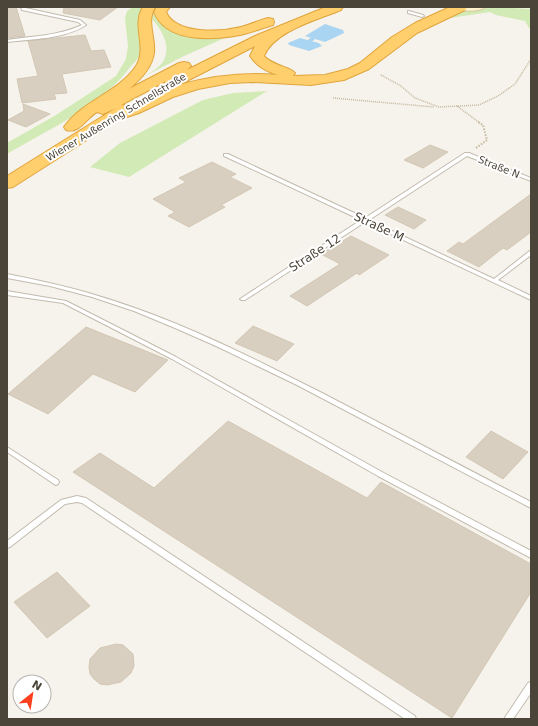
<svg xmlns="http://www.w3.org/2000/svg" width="538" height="726" viewBox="0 0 538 726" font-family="'DejaVu Sans',sans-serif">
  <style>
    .green { fill: #d2eab5 }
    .water { fill: #a9d4f2 }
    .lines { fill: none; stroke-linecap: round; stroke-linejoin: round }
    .stream { stroke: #a9d4f2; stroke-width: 3 }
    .building { fill: #d8cfc1; stroke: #d3c7b4 }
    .lane-casing { stroke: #c2bbae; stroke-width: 2 }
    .secondary-casing { stroke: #d6c79b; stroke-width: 2 }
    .highway-casing { stroke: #e0a43c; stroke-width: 2 }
    .path-far1 { stroke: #c4b79f; stroke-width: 1.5; stroke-dasharray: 1 1; stroke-linecap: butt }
    .path { stroke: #c4b79f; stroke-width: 2; stroke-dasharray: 1.5 1.5; stroke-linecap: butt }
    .lane { fill: #fff; fill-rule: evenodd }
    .secondary { fill: #fff3cd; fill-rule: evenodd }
    .highway { fill: #ffcf6e; fill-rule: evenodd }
    .labels { text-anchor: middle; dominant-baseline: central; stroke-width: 4; stroke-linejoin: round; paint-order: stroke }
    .far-street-label { font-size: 10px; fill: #4b4439; stroke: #fff }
    .street-label { font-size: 12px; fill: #4b4439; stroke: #fff }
  </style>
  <rect width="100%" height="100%" fill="#f6f3ec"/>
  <g class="green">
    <path d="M133 7H144L139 14C139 27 142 41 140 54 139 58 134 63 131 66 102 106 49 129 7 154V143L56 115 116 76 126 59 128 46 125 18 127 11Z"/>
    <polygon points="492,7 531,9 531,28 529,28 525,21 496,15 490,12 443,19 459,10 475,10"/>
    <path d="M154 11C155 14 155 17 157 20 168 36 211 34 229 36L184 56 139 79C146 75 158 69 163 62 172 47 162 30 152 19Z"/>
    <polygon points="267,91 129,177 90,167 120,143 203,100 233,93"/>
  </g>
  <g class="water">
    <polygon points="325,24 343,30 344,33 325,42 305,36"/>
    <polygon points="300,38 319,43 322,46 309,51 289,45 288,43"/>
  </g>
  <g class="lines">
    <polyline class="stream" points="310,40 313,39"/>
  </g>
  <g class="building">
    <polygon points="7,7 16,7 25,36 7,38"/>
    <polygon points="64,7 118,7 100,20 63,13"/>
    <polygon points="85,35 91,51 104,50 111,67 62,74 67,93 54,94 56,99 22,103 17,79 38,76 28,41"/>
    <polygon points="23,104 50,114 26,127 8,120 24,111"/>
    <polygon points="430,145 448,152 423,168 404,160"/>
    <polygon points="212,162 236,174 230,177 252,188 221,205 225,207 189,227 168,216 175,212 153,199 186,182 179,178"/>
    <polygon points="531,194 531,232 507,250 503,248 479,267 447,251 459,242 463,244"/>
    <polygon points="398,207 426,220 414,229 385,215"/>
    <polygon points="351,236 389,255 359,275 357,273 307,306 290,296 340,264 321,254"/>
    <polygon points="253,326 294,344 277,361 235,343"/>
    <polygon points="86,327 168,360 135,392 93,374 48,414 8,394"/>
    <polygon points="228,421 367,498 381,482 531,564 531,592 452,718 73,472 100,453 154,488"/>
    <polygon points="491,431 528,452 503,479 466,457"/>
    <polygon points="57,572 90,606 47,638 14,602"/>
    <polygon points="116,644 123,645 133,654 134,666 131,673 121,682 107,685 100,684 94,679 90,674 89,667 90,659 100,648"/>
  </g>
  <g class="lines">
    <g class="lane-casing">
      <g id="lane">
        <path d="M21 7 80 20 86 25C65 39 32 39 7 42V40C32 36 58 36 82 25L78 22 22 10Z"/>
        <polygon points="409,11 423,15 424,16 422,17 408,13 408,11"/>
        <polygon points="465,153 469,153 531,178 531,181 467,156 369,220 494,279 531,250 531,255 498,280 531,296 531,300 365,222 245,300 241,300 240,299 361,220 224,156 224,154 228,154 365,218"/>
        <path d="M7 274C37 280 66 286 95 295 174 318 249 356 322 393 392 429 461 466 531 502V508L297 385 216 346 175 328 134 311 92 297 50 286 7 278Z"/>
        <polygon points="7,291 66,301 176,357 382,472 531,551 531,558 378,476 172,359 63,303 7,295"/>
        <polygon points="7,447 58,480 59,482 58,484 56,485 54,484 7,452"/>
        <polygon points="77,496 86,498 415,716 416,719 405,719 82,503 77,502 65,504 10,547 7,548 7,541 61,500"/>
        <polygon points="531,682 531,693 513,719 504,719 528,683"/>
      </g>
    </g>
    <g class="secondary-casing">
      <path id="secondary" d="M455 7H485C480 12 460 12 455 7Z"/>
    </g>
    <g class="highway-casing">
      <g id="highway">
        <path d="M143 7H155C146 23 156 37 154 53 152 68 140 80 129 89L179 63 184 62 189 63 191 66 187 70 255 36 326 7H343L341 10C317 20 274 31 264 56 273 66 291 67 295 73L293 76 325 75 348 69 360 63 392 37 415 23 450 7H467L465 10 417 33 369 69 344 80 311 85 253 82 230 83 198 89 173 97 139 113 118 120 13 187 7 188V176L116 108 103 114 97 112C86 118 80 134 66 130L64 127C83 100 118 93 136 66 148 47 131 26 143 7ZM255 46 250 56C257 66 265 71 278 75 244 72 211 76 179 85ZM166 81 165 83 167 86 174 87 130 106 121 105Z"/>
        <path d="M157 7H170L166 12C176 35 221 32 241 27 250 25 259 20 268 18L273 19 274 22 273 25C262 28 251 33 240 35 212 40 166 43 154 12Z"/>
      </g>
    </g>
    <g class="path-far1">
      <polyline points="381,75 401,86 415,98 439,107 479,105 498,96 515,84 531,59"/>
      <polyline points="333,98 434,107"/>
      <polyline points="457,106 480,123"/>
    </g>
    <polyline class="path" points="476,148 487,140 483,125 478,122"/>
    <use href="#lane" class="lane"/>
    <use href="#secondary" class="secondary"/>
    <use href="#highway" class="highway"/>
  </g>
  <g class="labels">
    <g class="far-street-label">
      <text transform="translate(116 117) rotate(-31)">Wiener Außenring Schnellstraße</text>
      <text transform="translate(499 167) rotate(22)">Straße N</text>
    </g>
    <g class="street-label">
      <text transform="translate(379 227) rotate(25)">Straße M</text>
      <text transform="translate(315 253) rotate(-33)">Straße 12</text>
    </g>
  </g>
  <rect width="538" height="726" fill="none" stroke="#4b4439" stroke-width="16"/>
  <g transform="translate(32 694) rotate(30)"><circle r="19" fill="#ffffff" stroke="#b7b4b0"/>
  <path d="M0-3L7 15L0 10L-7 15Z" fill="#fc3f1d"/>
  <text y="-6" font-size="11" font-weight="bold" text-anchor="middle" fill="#4b4439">N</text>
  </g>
</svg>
